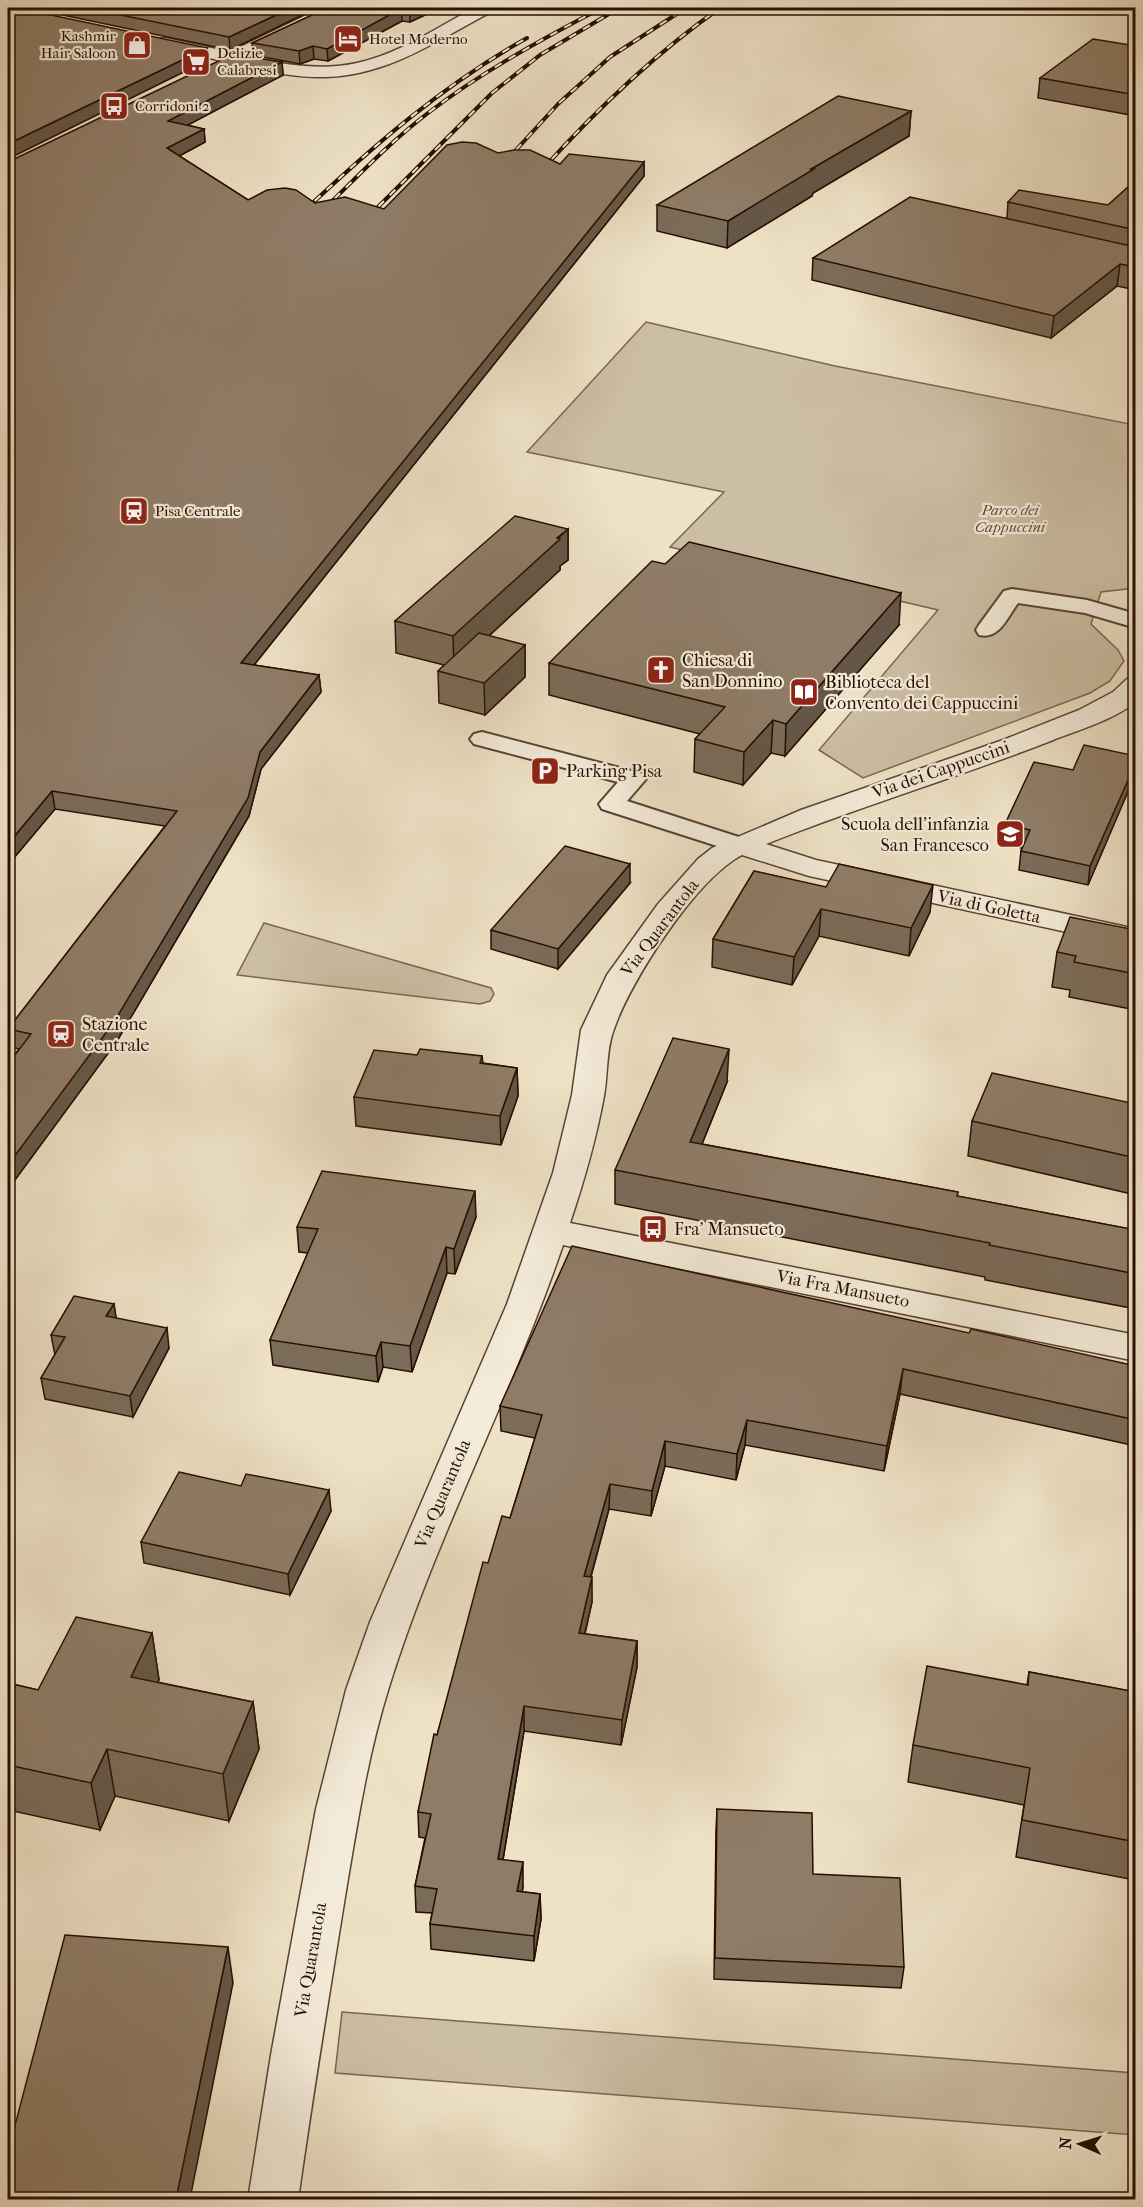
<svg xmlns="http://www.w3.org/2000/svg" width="1143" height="2207" viewBox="0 0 1143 2207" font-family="'IM FELL French Canon',serif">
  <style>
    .green { fill: #ccbea4; stroke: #7a6652; stroke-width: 1.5 }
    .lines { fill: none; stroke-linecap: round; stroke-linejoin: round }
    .service-casing { stroke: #5a4232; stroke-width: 4 }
    .minor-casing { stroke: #5a4232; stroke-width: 3 }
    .tertiary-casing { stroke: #5a4232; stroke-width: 3 }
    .service { fill: #f4ecda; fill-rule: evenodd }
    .minor { fill: #f4ecda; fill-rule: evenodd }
    .tertiary { fill: #f4ecda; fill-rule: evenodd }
    .rail-casing { stroke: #280d00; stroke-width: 4 }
    .rail { stroke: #f4ecda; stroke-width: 2; stroke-dasharray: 8; stroke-linecap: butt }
    .wall { fill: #7b6b59; stroke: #280d00; stroke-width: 1.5 }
    .shaded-wall { fill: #645748; stroke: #280d00; stroke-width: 1.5 }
    .building { fill: #8f7c67; stroke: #280d00; stroke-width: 1.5 }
    .labels { text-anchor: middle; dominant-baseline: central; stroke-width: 4.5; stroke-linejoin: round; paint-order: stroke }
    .far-poi-label { font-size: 15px; fill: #280d00; stroke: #f4ecda; text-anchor: start }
    .far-park-label { font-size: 15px; font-style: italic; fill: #614b39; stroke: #f4ecda }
    .poi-label { font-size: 18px; fill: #280d00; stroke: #f4ecda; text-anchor: start }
    .street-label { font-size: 18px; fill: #280d00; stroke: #f4ecda }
  </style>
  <rect width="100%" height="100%" fill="#eee2c6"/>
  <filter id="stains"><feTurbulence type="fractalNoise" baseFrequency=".00333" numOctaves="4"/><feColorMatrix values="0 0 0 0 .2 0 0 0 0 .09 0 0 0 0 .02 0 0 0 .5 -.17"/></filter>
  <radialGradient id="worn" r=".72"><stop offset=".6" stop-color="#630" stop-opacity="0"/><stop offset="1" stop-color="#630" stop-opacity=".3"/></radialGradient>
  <g class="green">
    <polygon points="646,322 835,366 1135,425 1135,588 1101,592 1091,624 1118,650 1124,661 1110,681 1090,693 863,778 819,750 938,610 670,547 724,492 527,452"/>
    <polygon points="264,923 491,988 494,994 490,1001 480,1004 237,975"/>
    <polygon points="342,2012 1135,2073 1135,2135 335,2073"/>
  </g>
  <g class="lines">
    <g class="service-casing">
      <g id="service">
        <path d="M1012 589 1087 600 1136 614V628L1085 613 1018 603C1007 618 999 640 979 635L976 630 979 625 1004 591Z"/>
        <polygon points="482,732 643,774 646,779 627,801 748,840 752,845 748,850 739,853 602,809 599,804 618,782 474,744 470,739 474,734"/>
      </g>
    </g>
    <g class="minor-casing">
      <g id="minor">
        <polygon points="321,8 341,8 339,12 232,63 159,47 156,43 159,39 165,38 230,52"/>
        <path d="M1136 677V701C1117 719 1078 730 1053 740 959 777 861 806 766 844L816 860 1136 929V947L809 876 742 855C696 879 631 980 614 1029 606 1049 608 1074 604 1096 596 1140 584 1181 570 1223L1136 1335V1361L563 1245C512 1395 436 1536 389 1687 367 1757 356 1831 344 1903 328 2002 312 2100 298 2200H248L271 2055 316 1809 346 1690 370 1622 507 1304 553 1173 572 1095 581 1030 607 975 658 904 698 859 712 848 801 810 1003 740 1079 710 1113 692 1127 679Z"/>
      </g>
    </g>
    <g class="tertiary-casing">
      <path id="tertiary" d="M474 8H493L491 12C438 40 387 76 325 77 296 78 266 71 238 65L232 64 229 60 232 56 238 55C277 63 318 72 357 63 399 54 436 28 474 8Z"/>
    </g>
    <use href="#service" class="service"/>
    <use href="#minor" class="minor"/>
    <use href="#tertiary" class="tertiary"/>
    <g class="rail-casing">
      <g id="rail">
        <polyline points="505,162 558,104 610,57 686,8"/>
        <path d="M541 171C596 110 653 55 720 8"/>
        <path d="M323 210C357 177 390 142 428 113 479 74 535 43 592 13"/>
        <path d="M303 212C373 146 443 85 527 38"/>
        <polyline points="367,218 492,93 540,55 619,8"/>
      </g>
    </g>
    <use href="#rail" class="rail"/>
  </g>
  <g class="wall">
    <polygon points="29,8 317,8 230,50"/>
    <polygon points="327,8 440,8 410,22 402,21 328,61 314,59 300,64 253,55 252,43"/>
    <polygon points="1136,46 1136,116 1038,98 1040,78"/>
    <polygon points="282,62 283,75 187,125 204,129 205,142 179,156 248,200 315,203 384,209 498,153 560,164 644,162 644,176 254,665 319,675 321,692 261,769 249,816 117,1041 12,1184 8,1183 8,1064 19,1049 11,1047 8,1029 165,826 55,809 8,865 8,162"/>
    <polygon points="911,111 909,136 813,193 812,196 727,248 657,231 657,205"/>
    <polygon points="1136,180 1136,290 1117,286 1051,338 812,280 813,258 1007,218 1008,202 1108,205"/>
    <polygon points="568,529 568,560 560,566 560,570 489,636 525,645 525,677 485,715 439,703 438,671 444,665 396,653 395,621"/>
    <polygon points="899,625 785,756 771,753 743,785 694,772 695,739 700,734 549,695 549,663"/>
    <polygon points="1136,756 1135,775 1088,885 1019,870 1021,851 1022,848 1002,844 1005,824 1073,770"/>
    <polygon points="754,871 930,912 909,956 819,936 792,985 712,967 713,939"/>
    <polygon points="630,883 558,969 491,949 491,930"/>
    <polygon points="1136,930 1136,1010 1069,997 1070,990 1052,987 1057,952"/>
    <polygon points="417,1055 482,1056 483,1063 517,1068 518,1096 501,1145 356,1126 354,1097"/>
    <polygon points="727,1082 702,1144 958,1192 957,1196 1136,1230 1136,1309 985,1280 985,1277 615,1204 615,1170"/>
    <polygon points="1136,1104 1136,1195 968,1156 972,1121"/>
    <polygon points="476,1217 455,1274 447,1273 412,1372 383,1367 378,1382 273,1365 270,1340 308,1253 299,1252 297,1227"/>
    <polygon points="114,1304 116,1318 169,1348 133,1417 45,1399 41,1378 55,1355 51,1335"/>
    <polygon points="969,1333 1136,1366 1136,1446 900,1394 884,1471 745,1445 736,1480 665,1466 651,1516 609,1509 591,1577 592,1602 585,1634 637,1641 637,1667 621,1745 524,1731 503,1860 523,1887 522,1892 540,1894 541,1919 534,1961 431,1949 430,1924 432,1913 416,1912 415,1886 425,1838 419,1837 418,1812 437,1735 488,1563 510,1518 535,1438 501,1431 500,1406"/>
    <polygon points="241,1486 331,1511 290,1595 144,1563 141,1542"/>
    <polygon points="152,1633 159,1680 157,1682 253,1702 259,1749 229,1821 115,1796 100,1830 8,1810 8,1683 38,1690"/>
    <polygon points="1029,1672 1136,1692 1136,1850 1129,1879 1016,1857 1024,1805 908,1782 913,1745 1027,1685"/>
    <polygon points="717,1809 813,1874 904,1967 901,1988 714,1979 716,1830"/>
  </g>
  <g class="shaded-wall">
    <polygon points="291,8 317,8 230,50 229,37"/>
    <polygon points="402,8 402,21 328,61 327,49"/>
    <polygon points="415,8 440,8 410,22 410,10"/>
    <polygon points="313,46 314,59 300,64 299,51"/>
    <polygon points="207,48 208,60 8,159 8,144"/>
    <polygon points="282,62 283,75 169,135 168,121"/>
    <polygon points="911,111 909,136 813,193 812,196 727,248 728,221 811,169"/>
    <polygon points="204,129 205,142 168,162 167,148"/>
    <polygon points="644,162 644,176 242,680 241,663"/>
    <polygon points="1120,264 1117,286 1051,338 1054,316"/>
    <polygon points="568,529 568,560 560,566 560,570 454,668 453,636"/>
    <polygon points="901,593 899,625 785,756 786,724"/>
    <polygon points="525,645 525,677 485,715 484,683"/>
    <polygon points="319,675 321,692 261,769 249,816 117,1041 12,1184 8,1165 260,752"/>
    <polygon points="773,720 771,753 743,785 744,752"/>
    <polygon points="1136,762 1135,775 1088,885 1090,866"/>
    <polygon points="52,791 55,809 8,865 8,844"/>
    <polygon points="630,864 630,883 558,969 558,949"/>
    <polygon points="933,885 930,912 909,956 911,928"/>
    <polygon points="821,909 819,936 792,985 794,957"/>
    <polygon points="729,1049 727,1082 689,1176 690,1142"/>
    <polygon points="517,1068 518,1096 501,1145 500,1116"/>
    <polygon points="475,1191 476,1217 455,1274 454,1249"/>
    <polygon points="446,1247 447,1273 412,1372 410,1346"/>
    <polygon points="114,1304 117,1324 106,1316"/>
    <polygon points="167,1328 169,1348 133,1417 130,1396"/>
    <polygon points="381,1342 383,1367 378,1382 376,1356"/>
    <polygon points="903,1369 900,1394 884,1471 887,1446"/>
    <polygon points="747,1420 745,1445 736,1480 737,1454"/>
    <polygon points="665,1441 665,1466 651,1516 652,1491"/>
    <polygon points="610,1484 609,1509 584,1601 584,1576"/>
    <polygon points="329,1490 331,1511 290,1595 288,1574"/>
    <polygon points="592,1577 592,1602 579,1658 579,1633"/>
    <polygon points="152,1633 159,1680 138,1724 131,1677"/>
    <polygon points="637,1641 637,1667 621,1745 622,1720"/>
    <polygon points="253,1702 259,1749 229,1821 223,1774"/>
    <polygon points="524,1706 524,1731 499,1884 498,1859"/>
    <polygon points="107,1749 115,1796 100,1830 91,1783"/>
    <polygon points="523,1862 523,1887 518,1916 517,1891"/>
    <polygon points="540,1894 541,1919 534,1961 534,1936"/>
    <polygon points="228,1947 233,1983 190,2199 176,2199"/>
  </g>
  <g class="building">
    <polygon points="8,8 18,8 207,48 8,144"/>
    <polygon points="86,8 291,8 229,37"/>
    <polygon points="327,8 415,8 410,10 402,8 327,49 313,46 299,51 252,43"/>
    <polygon points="1093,39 1136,46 1136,95 1040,78"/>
    <polygon points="233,54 282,62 168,121 204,129 167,148 248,200 267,190 285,188 296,190 315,203 345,197 384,209 447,145 462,142 476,143 498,153 514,150 530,150 560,164 569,154 644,162 241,663 319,675 260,752 248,798 114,1022 8,1165 8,1064 31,1034 8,1029 177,811 52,791 8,844 8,162"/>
    <polygon points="838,96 911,111 811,169 814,169 728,221 657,205"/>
    <polygon points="1136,180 1136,230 1008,202 1019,190 1108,205"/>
    <polygon points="910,197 1136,247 1136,267 1120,264 1054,316 813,258"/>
    <polygon points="515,516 568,529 557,538 560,539 453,636 395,621"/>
    <polygon points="689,542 901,593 786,724 773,720 744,752 695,739 725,707 549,663 652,561 665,564"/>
    <polygon points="479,633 525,645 484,683 438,671"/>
    <polygon points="1084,745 1136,756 1136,762 1090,866 1021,851 1030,830 1005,824 1034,762 1073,770"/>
    <polygon points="565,846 630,864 558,949 491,930"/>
    <polygon points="839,864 933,885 911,928 821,909 794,957 713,939 754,871 826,887"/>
    <polygon points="1070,917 1136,930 1136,974 1074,962 1076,956 1057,952"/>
    <polygon points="673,1038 729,1049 690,1142 958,1192 957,1196 1136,1230 1136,1274 989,1245 990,1243 615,1170"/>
    <polygon points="420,1049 482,1056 480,1063 517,1068 500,1116 354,1097 374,1050 417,1055"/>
    <polygon points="992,1073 1136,1104 1136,1158 972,1121"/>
    <polygon points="322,1171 475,1191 454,1249 446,1247 410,1346 381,1342 376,1356 270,1340 318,1229 297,1227"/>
    <polygon points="572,1246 969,1333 971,1329 1136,1366 1136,1420 903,1369 887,1446 747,1420 737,1454 665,1441 652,1491 610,1484 584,1576 592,1577 579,1633 637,1641 622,1720 524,1706 498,1859 523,1862 517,1891 540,1894 534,1936 430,1924 437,1889 415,1886 431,1814 418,1812 434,1734 437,1735 483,1562 488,1563 502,1516 510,1518 542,1415 500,1406"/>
    <polygon points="74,1296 114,1304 106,1316 167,1328 130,1396 41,1378 65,1337 51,1335"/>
    <polygon points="179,1472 241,1486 246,1474 329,1490 288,1574 141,1542"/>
    <polygon points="76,1617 152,1633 131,1677 253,1702 223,1774 107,1749 91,1783 8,1765 8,1683 38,1690"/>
    <polygon points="927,1666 1028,1685 1029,1672 1136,1692 1136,1842 1022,1820 1030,1768 913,1745"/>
    <polygon points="717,1809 812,1813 813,1874 900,1878 904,1967 715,1958"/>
    <polygon points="65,1935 228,1947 176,2199 8,2199 8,2152"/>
  </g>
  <defs>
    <g id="hotel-square" transform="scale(1.5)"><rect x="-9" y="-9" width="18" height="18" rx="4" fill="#8f2418" stroke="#f4ecda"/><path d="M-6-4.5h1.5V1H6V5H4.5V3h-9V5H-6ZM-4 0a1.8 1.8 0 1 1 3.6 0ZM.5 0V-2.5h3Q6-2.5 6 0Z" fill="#fff"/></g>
    <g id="shop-square" transform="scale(1.5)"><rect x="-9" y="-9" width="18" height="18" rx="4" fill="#8f2418" stroke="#f4ecda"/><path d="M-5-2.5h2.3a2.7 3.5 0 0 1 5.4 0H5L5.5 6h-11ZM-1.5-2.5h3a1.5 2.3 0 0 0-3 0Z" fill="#fff"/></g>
    <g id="supermarket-square" transform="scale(1.5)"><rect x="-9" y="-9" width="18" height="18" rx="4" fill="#8f2418" stroke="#f4ecda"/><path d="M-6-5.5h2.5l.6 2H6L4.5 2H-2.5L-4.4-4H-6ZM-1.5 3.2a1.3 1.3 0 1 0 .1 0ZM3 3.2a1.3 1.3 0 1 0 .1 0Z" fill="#fff"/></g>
    <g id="bus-square" transform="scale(1.5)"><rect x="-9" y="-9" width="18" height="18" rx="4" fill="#8f2418" stroke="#f4ecda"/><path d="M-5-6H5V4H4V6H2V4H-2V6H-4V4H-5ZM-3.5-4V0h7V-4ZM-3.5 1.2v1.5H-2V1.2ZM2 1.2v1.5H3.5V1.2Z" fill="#fff"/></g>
    <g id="station-square" transform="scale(1.5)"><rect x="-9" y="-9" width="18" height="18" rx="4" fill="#8f2418" stroke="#f4ecda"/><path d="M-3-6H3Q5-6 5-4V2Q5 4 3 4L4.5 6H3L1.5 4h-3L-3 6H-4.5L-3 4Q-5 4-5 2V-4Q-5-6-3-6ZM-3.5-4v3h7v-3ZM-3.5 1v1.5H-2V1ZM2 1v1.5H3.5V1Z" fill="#fff"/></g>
    <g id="church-square" transform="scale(1.5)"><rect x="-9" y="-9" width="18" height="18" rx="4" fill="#8f2418" stroke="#f4ecda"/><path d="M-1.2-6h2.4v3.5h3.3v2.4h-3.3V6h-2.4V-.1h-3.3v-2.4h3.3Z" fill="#fff"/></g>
    <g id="library-square" transform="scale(1.5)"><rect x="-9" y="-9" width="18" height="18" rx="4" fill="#8f2418" stroke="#f4ecda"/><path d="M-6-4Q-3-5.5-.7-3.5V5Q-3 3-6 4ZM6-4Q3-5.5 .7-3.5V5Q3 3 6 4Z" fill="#fff"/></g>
    <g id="parking-square" transform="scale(1.5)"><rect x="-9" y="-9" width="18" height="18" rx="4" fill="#8f2418" stroke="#f4ecda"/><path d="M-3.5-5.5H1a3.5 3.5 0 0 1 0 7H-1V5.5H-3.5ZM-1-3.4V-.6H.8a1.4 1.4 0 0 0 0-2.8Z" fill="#fff"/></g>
    <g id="school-square" transform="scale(1.5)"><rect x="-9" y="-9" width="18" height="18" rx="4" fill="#8f2418" stroke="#f4ecda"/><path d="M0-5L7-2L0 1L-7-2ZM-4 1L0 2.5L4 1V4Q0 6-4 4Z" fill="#fff"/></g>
  </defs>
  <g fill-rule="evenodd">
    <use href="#hotel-square" x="348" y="39"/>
    <use href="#shop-square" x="137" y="45"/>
    <use href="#supermarket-square" x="196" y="62"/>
    <use href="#bus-square" x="114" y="106"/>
    <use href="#station-square" x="134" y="511"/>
    <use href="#church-square" x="661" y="670"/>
    <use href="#library-square" x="804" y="692"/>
    <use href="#parking-square" x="545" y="771"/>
    <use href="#school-square" x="1010" y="834"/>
    <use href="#station-square" x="61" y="1034"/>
    <use href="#bus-square" x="653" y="1229"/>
  </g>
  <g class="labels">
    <g class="far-poi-label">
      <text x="116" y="36" text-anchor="end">Kashmir<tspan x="116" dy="17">Hair Saloon</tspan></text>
      <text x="369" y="39">Hotel Moderno</text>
      <text x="217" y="53">Delizie<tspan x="217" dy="17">Calabresi</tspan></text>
      <text x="135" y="106">Corridoni 2</text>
      <text x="155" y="511">Pisa Centrale</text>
    </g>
    <g class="far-park-label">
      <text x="1010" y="510">Parco dei<tspan x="1010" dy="17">Cappuccini</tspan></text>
    </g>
    <g class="poi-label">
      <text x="682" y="660">Chiesa di<tspan x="682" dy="21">San Donnino</tspan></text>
      <text x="825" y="682">Biblioteca del<tspan x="825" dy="21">Convento dei Cappuccini</tspan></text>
      <text x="566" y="771">Parking Pisa</text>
      <text x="989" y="824" text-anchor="end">Scuola dell'infanzia<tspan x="989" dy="21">San Francesco</tspan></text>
      <text x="82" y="1024">Stazione<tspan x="82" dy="21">Centrale</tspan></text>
      <text x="674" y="1229">Fra' Mansueto</text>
    </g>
    <g class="street-label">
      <text transform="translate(941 770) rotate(-19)">Via dei Cappuccini</text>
      <text transform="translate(989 907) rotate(12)">Via di Goletta</text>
      <text transform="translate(660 928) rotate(-53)">Via Quarantola</text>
      <text transform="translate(843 1289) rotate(11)">Via Fra Mansueto</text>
      <text transform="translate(443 1494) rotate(-67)">Via Quarantola</text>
      <text transform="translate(311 1960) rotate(-80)">Via Quarantola</text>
    </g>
  </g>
  <rect width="1143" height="2207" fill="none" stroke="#eee2c6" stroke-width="30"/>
  <rect x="9" y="9" width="1125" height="2189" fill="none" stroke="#280d00" stroke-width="3"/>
  <rect x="15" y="15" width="1113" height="2177" fill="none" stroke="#280d00" stroke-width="1.5"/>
  <g transform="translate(1080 2144) rotate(273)" stroke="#f4ecda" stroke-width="4.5" paint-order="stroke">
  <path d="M0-4.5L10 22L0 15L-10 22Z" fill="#280d00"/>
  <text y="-9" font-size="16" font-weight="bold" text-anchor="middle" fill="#280d00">N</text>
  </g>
  <rect width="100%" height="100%" filter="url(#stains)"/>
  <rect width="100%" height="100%" fill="url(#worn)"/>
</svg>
